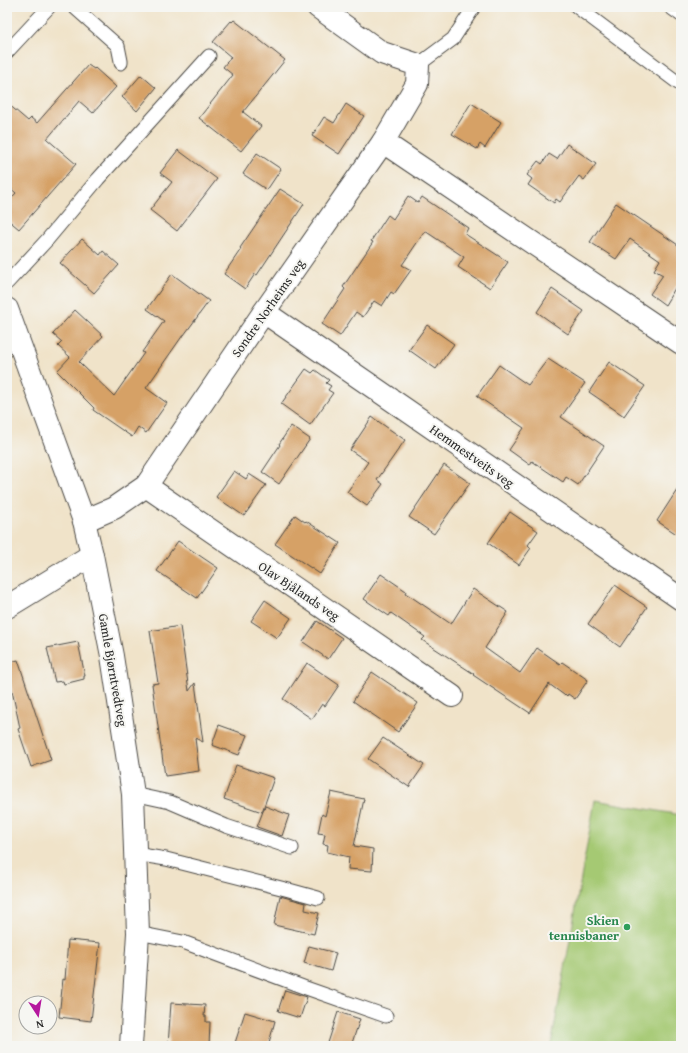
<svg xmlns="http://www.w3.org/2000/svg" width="688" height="1053" viewBox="0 0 688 1053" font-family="'Gentium Book Plus',serif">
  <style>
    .green { fill: #a5c973; stroke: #687a4f }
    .building { fill: #d6a166 }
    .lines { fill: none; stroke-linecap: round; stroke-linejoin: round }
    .lane-casing { stroke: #494743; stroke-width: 15 }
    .street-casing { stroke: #494743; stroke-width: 24 }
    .lane { stroke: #fff; stroke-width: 13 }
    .street { stroke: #fff; stroke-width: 22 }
    .leisure-dot { fill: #2e9e5b; stroke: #f6f6f2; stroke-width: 1.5 }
    .labels { text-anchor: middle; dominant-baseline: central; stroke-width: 4; stroke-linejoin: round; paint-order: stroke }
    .street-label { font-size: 13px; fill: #2b2b2b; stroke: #f6f6f2 }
    .leisure-label { font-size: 13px; font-weight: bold; fill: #27864d; stroke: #f6f6f2; text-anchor: end }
  </style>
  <rect width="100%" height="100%" fill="#f6f6f2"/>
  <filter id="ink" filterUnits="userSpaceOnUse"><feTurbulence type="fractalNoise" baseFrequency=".025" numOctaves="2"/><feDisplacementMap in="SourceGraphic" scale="8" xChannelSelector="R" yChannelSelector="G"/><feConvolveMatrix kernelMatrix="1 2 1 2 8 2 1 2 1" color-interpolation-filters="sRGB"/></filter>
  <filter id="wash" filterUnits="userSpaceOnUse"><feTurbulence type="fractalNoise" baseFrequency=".012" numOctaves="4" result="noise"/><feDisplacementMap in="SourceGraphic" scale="16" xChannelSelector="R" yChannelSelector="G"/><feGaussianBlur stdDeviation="0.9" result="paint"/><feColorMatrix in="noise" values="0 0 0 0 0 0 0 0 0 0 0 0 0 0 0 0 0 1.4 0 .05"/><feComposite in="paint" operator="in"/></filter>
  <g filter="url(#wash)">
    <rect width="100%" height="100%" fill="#f0e3c9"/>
    <polygon class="green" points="595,800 681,815 681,1039 680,1046 551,1046"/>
    <g id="blocks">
      <g class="building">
        <polygon points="234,20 285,60 243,112 261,126 241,151 199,118 233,75 223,67 231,57 213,42 231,21 232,22"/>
        <polygon points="88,65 94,69 95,68 116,87 93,113 79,101 47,139 76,164 19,229 7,219 7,203 16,193 7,185 7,103 28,121 31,118 37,123"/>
        <polygon points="141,75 156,88 137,111 122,97"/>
        <polygon points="471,103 501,122 485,148 480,144 477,149 452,134"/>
        <polygon points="346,104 364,116 339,154 312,136 324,117 334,123"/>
        <polygon points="567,144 596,164 584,180 579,176 560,202 556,199 554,203 528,185 532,179 527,175 538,161 542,164 549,154 557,159"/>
        <polygon points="178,150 217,179 177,231 150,210 172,182 160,173"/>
        <polygon points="257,153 281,169 267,190 243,174"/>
        <polygon points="280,189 304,204 257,275 255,274 245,289 224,274 241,249 240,248"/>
        <polygon points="408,196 418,203 422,197 468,228 465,234 508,262 490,288 458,267 464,257 425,231 402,265 411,270 394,294 391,292 382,306 374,301 363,317 356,312 340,336 322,324 345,289 343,287 373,242 371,241 388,215 393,219"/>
        <polygon points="616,203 681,247 681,288 677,285 665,305 650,294 663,275 654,270 660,260 630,239 616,259 590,242"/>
        <polygon points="82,239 100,255 103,251 119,265 94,293 60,263"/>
        <polygon points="172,274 209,301 184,335 183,335 146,388 167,403 146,433 138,427 132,437 93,410 94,408 57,371 70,357 58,346 62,342 53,334 75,310 103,336 79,362 114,396 144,353 142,352 164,321 147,309"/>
        <polygon points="552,289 584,311 568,334 537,312"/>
        <polygon points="427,325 454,344 436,369 409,350"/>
        <polygon points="548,359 585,383 561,417 604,446 578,485 566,477 563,482 532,461 530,465 509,450 524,428 477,396 499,365 528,385"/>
        <polygon points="609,362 645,386 624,416 589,392"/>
        <polygon points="306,369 312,373 315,370 329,380 326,383 331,386 328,390 333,393 310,425 281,404"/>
        <polygon points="372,417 405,440 377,480 383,484 367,506 347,492 368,462 350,450"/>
        <polygon points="291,426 310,439 279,484 262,472 280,445 279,444"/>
        <polygon points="444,465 470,483 434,534 409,517"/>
        <polygon points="234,471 246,479 249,474 266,485 244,516 216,497"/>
        <polygon points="681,484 681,537 657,521"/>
        <polygon points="510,512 538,531 528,545 531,548 519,565 488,543"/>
        <polygon points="295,515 305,522 306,521 340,543 320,574 275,544"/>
        <polygon points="178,541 218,568 197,598 157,571"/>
        <polygon points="381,574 406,591 405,593 413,598 451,624 473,589 508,612 485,648 520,673 537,648 560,664 562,662 588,680 575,699 568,694 567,696 565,694 564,695 549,684 530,713 473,675 474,674 422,640 425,637 391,613 389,616 364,599"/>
        <polygon points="615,585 647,607 620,647 588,624"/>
        <polygon points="265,600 291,618 277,638 251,621"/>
        <polygon points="317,621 342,638 328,659 303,642"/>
        <polygon points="180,626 189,691 195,683 203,742 195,738 199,771 165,776 152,684 158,683 150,631"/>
        <polygon points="78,642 85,676 84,676 84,679 64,684 63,681 55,682 47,648"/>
        <polygon points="18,660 51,760 31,767 18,729 20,728 7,667 7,663"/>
        <polygon points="307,663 339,685 325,706 322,704 312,719 283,699"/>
        <polygon points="372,672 418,703 398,732 353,701"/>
        <polygon points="219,725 247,735 239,755 212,745"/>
        <polygon points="383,738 424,765 409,787 368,759"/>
        <polygon points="236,765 274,778 262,812 224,799"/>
        <polygon points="331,792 364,799 354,846 373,849 372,871 348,869 349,857 327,852 328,845 323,844 325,834 318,833 322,814 325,816"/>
        <polygon points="265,806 289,815 282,836 257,827"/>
        <polygon points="280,896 306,903 305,910 319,913 314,934 274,925"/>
        <polygon points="68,940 100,943 91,1021 59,1017 63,979 65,980"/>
        <polygon points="309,946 336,953 331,971 304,963"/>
        <polygon points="285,990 307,997 300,1018 278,1011"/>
        <polygon points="171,1003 205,1005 204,1016 206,1016 206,1022 210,1022 209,1046 168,1046"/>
        <polygon points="245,1012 275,1021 268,1046 234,1046"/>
        <polygon points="338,1012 360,1019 351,1046 327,1046"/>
      </g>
    </g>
  </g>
  <g filter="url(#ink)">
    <use href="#blocks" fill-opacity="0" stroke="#494743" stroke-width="1"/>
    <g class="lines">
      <g class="lane-casing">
        <g id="lane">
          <polyline points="74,7 118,46 121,61 121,63"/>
          <polyline points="577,7 681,85"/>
          <polyline points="670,7 681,15"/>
          <polyline points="7,52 49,7"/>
          <polyline points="418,65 453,39 474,7"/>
          <polyline points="7,283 47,240 98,179 209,56"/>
          <polyline points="133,794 170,802 226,826 292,848"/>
          <polyline points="135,854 166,859 289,890 318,898"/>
          <polyline points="138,933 183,942 306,988 386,1016"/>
        </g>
      </g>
      <g class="street-casing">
        <g id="street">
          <polyline points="383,142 681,343"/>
          <polyline points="7,309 84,521 92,555 112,656 133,794 138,933 131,1046"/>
          <polyline points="264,312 681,599"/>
          <polyline points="146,486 452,696"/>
          <polyline points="84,521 114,508 146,486 264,312 383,142 417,84 418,65 382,53 318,7"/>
          <polyline points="7,607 92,555"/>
        </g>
      </g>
      <use href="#lane" class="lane"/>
      <use href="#street" class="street"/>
    </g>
  </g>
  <circle class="leisure-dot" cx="627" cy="927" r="4"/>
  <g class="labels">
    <g class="street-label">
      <text transform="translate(268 308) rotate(-55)">Sondre Norheims veg</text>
      <text transform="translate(472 456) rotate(35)">Hemmestveits veg</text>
      <text transform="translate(299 591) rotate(34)">Olav Bjålands veg</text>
      <text transform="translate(113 670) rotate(80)">Gamle Bjørntvedtveg</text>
    </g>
    <g class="leisure-label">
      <text x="619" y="920">Skien<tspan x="619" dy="15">tennisbaner</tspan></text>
    </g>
  </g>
  <rect width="688" height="1053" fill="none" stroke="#f6f6f2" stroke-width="24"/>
  <g transform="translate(38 1015) rotate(168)"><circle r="19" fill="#f6f6f2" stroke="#a5a5a2"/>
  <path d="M0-3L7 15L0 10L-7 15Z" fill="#b5179e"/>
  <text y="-6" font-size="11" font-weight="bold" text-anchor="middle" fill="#2b2b2b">N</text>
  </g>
</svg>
